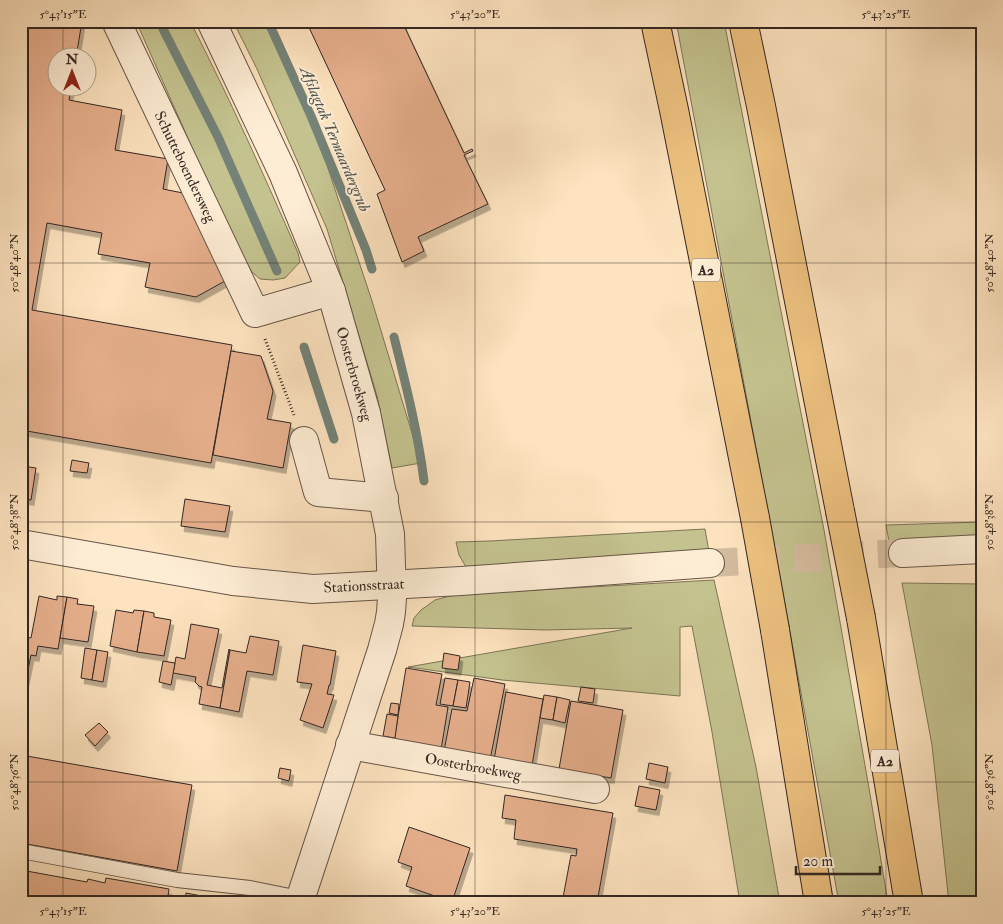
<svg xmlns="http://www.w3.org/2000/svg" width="1003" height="924" viewBox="0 0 1003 924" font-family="'IM FELL Double Pica',serif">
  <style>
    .green { fill: #c4c38f; stroke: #7c7558 }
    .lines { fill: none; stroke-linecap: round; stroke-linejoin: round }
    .stream { stroke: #748278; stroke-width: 9 }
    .building { fill: #e6af8c; stroke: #332722; filter: url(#shadow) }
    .minor-tunnel { stroke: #d5bda0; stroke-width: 28; stroke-dasharray: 28 14; stroke-linecap: butt }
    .service-casing { stroke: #665649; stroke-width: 16 }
    .minor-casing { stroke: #665649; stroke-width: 30 }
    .motorway-casing { stroke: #332722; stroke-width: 30 }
    .path { stroke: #332722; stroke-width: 3; stroke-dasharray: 1 2.5; stroke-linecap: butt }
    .service { stroke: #feedd5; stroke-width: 14 }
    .minor { stroke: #feedd5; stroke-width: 28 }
    .motorway { stroke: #eec280; stroke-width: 28 }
    .motorway-bridge-casing { stroke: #332722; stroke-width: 30; stroke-linecap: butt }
    .motorway-bridge { stroke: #eec280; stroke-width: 28 }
    .ticks { fill: none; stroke: #332722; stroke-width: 1; stroke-opacity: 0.45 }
    .labels { text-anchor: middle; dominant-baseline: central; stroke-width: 4; stroke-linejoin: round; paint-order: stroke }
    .shield { fill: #feedd5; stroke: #706258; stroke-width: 1 }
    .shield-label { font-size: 14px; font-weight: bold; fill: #332722 }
    .street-label { font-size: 15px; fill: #332722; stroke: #feedd5 }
    .water-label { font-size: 16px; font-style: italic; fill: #53544d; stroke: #feedd5 }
    .neatline { fill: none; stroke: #332722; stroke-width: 2 }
    .ticks-label { font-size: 12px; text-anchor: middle; fill: #332722 }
  </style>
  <defs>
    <filter id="shadow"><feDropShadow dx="3" dy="5.5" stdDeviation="0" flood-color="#0004"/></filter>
  </defs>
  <rect width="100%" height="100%" fill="#fde3bf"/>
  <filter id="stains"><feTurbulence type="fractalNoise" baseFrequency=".004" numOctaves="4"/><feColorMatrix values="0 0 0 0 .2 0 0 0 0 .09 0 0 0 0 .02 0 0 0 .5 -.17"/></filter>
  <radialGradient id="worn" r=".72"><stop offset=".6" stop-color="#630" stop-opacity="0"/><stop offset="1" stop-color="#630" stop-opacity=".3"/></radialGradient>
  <g class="green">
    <path d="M136 21H190C229 97 264 175 298 253L300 262 285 278 273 280 260 279 252 272 229 231Z"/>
    <polygon points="233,21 266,21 288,65 322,150 372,301 421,463 392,468 377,396 327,229 257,69"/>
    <polygon points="676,21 724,21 824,530 870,794 888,903 839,903 777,560"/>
    <polygon points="982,522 982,553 891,553 886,525"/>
    <polygon points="705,529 709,552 466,567 459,555 456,542 490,541"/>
    <polygon points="714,580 756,767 780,903 740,903 712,732 692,626 680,627 680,696 502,680 408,667 632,628 545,630 412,626 414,618 421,610 435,600 450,596 467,594"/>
    <polygon points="902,583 982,584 982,903 949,903 932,745"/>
  </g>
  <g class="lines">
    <g class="stream">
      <polyline points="159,21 218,137 277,271"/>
      <polyline points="268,21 311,116 366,250 372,269"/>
      <path d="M394 337C406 385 418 433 424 481"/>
      <polyline points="304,347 334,439"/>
    </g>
  </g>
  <g class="building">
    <polygon points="28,21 82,21 76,58 58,58 58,88 71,88 69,100 122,110 115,150 168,159 163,189 188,194 225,281 196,297 145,287 150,263 98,254 102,233 47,223 32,310 232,345 211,463 21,430 21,60"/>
    <polygon points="306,21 404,21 403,22 406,30 464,153 472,149 473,151 464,155 488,204 418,237 424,251 402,262 377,194 385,190"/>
    <polygon points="231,351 261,356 273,391 267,419 291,423 283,468 213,455"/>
    <polygon points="21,454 23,454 22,466 36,468 31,500 21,498"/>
    <polygon points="72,460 89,463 87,473 70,471"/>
    <polygon points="185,499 230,506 225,532 181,526"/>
    <polygon points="39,596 57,600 57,596 67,597 58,649 38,646 36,656 31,655 24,689 21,688 21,636 31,638"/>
    <polygon points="67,597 78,599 77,604 94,606 88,642 60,638"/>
    <polygon points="116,610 133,613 134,610 144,611 137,652 110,646"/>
    <polygon points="144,611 154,613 154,617 171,620 164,656 137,652"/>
    <polygon points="191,624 219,629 207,685 222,688 229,649 230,650 220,708 199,704 202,687 199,686 195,682 196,677 173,673 176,657 185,659"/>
    <polygon points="250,636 279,641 273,675 247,671 239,712 220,708 230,650 246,653"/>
    <polygon points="303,645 336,651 330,685 329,685 327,694 334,695 323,728 300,720 312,684 297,682"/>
    <polygon points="85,648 97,650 92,680 81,678"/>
    <polygon points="97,650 108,652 103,682 92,680"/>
    <polygon points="444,653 460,656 458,670 442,668"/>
    <polygon points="163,661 175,663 171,685 159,682"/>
    <polygon points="406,668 442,674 436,705 448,707 441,750 394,741"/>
    <polygon points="445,678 458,680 453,706 440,704"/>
    <polygon points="474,678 505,684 490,760 444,751 452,709 467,711"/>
    <polygon points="458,680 470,682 466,708 453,706"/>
    <polygon points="581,687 595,689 593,703 578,701"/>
    <polygon points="506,692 543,699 532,766 494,760"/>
    <polygon points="544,695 557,697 553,720 540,718"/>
    <polygon points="557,697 570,700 565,723 553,720"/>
    <polygon points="571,701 623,710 611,778 559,769"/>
    <polygon points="391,703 399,704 398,715 389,713"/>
    <polygon points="387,714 398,716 395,738 383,736"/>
    <polygon points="99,723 108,732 95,746 85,735"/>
    <polygon points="21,755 192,785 177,871 21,843"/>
    <polygon points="649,763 668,767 665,783 646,779"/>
    <polygon points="280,768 291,770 289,781 278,778"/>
    <polygon points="639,786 660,790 656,810 635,806"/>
    <polygon points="505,795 613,813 597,903 562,903 571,855 576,856 577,849 514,839 516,820 502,818"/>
    <polygon points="409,827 470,848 452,902 406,886 412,867 398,862"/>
    <polygon points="21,870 87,882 88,879 105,883 106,878 169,889 167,903 21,903"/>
    <polygon points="186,893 233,902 233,903 185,903"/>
  </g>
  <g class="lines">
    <polyline class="minor-tunnel" points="710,563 903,553"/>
    <g class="service-casing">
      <polyline id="service" points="21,851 177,880 250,888 300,898"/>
    </g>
    <g class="minor-casing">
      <g id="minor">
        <polyline points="116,21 255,313 331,291"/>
        <polyline points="211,21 283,173 331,291 366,413 390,534 392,598 391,612 389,624 382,650 299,903"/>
        <polyline points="304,441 318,492 384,498"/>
        <polyline points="21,544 233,581 313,589 461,581 710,563"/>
        <polyline points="903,553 982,549"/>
        <polyline points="350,745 595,789"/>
      </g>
    </g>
    <g class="motorway-casing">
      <g id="motorway">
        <polyline points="655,21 674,110 755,518"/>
        <polyline points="743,21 761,106 840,511"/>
        <polyline points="861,618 909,903"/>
        <polyline points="775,630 819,903"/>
      </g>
    </g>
    <g class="path">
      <polyline points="245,21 249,30"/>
      <polyline points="265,339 294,415"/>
    </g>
    <use href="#service" class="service"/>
    <use href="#minor" class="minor"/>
    <use href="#motorway" class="motorway"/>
    <g class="motorway-bridge-casing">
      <g id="motorway-bridge">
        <polyline points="840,511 861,618"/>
        <polyline points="755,518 775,630"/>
      </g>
    </g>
    <use href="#motorway-bridge" class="motorway-bridge"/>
  </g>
  <path class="ticks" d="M63 21V58M475 21V903M886 21V903M63 88V903M21 263H982M21 522H982M21 782H982"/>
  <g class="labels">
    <g class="shield">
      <rect x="692" y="258.5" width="28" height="23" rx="4"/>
      <rect x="871" y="749.5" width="28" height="23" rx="4"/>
    </g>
    <g class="shield-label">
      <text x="706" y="270">A2</text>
      <text x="885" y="761">A2</text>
    </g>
    <g class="street-label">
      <text transform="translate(185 167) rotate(64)">Schutteboendersweg</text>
      <text transform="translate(354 374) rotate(74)">Oosterbroekweg</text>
      <text transform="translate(364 586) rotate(-3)">Stationsstraat</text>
      <text transform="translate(473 767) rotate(10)">Oosterbroekweg</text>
    </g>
    <g class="water-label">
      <text transform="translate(335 139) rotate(67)">Afslagtak Termaardergrub</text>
    </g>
  </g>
  <rect width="1003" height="924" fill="none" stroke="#fde3bf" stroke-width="55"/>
  <g transform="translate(72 72)"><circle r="24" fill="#feedd5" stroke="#ad9e8d"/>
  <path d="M0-4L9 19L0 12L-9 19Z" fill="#8f2418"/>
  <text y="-8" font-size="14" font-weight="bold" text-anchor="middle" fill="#332722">N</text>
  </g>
  <path d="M796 866v8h84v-8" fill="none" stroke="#332722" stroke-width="2.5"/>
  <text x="803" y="866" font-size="15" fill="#332722" stroke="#feedd5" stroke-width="4" paint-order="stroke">20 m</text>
  <rect x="28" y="28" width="948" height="868" class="neatline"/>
  <g class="ticks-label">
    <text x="63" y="18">5°43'15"E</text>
    <text x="475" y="18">5°43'20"E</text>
    <text x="886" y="18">5°43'25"E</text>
    <text transform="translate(14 263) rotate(-90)" y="4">50°48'40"N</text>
    <text transform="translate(989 263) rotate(-90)" y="4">50°48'40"N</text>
    <text transform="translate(14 522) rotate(-90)" y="4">50°48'38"N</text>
    <text transform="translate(989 522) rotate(-90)" y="4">50°48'38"N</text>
    <text transform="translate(14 782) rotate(-90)" y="4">50°48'36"N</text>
    <text transform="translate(989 782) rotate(-90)" y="4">50°48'36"N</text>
    <text x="63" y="915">5°43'15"E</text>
    <text x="475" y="915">5°43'20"E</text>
    <text x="886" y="915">5°43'25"E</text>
  </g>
  <rect width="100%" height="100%" filter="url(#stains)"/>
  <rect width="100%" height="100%" fill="url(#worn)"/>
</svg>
